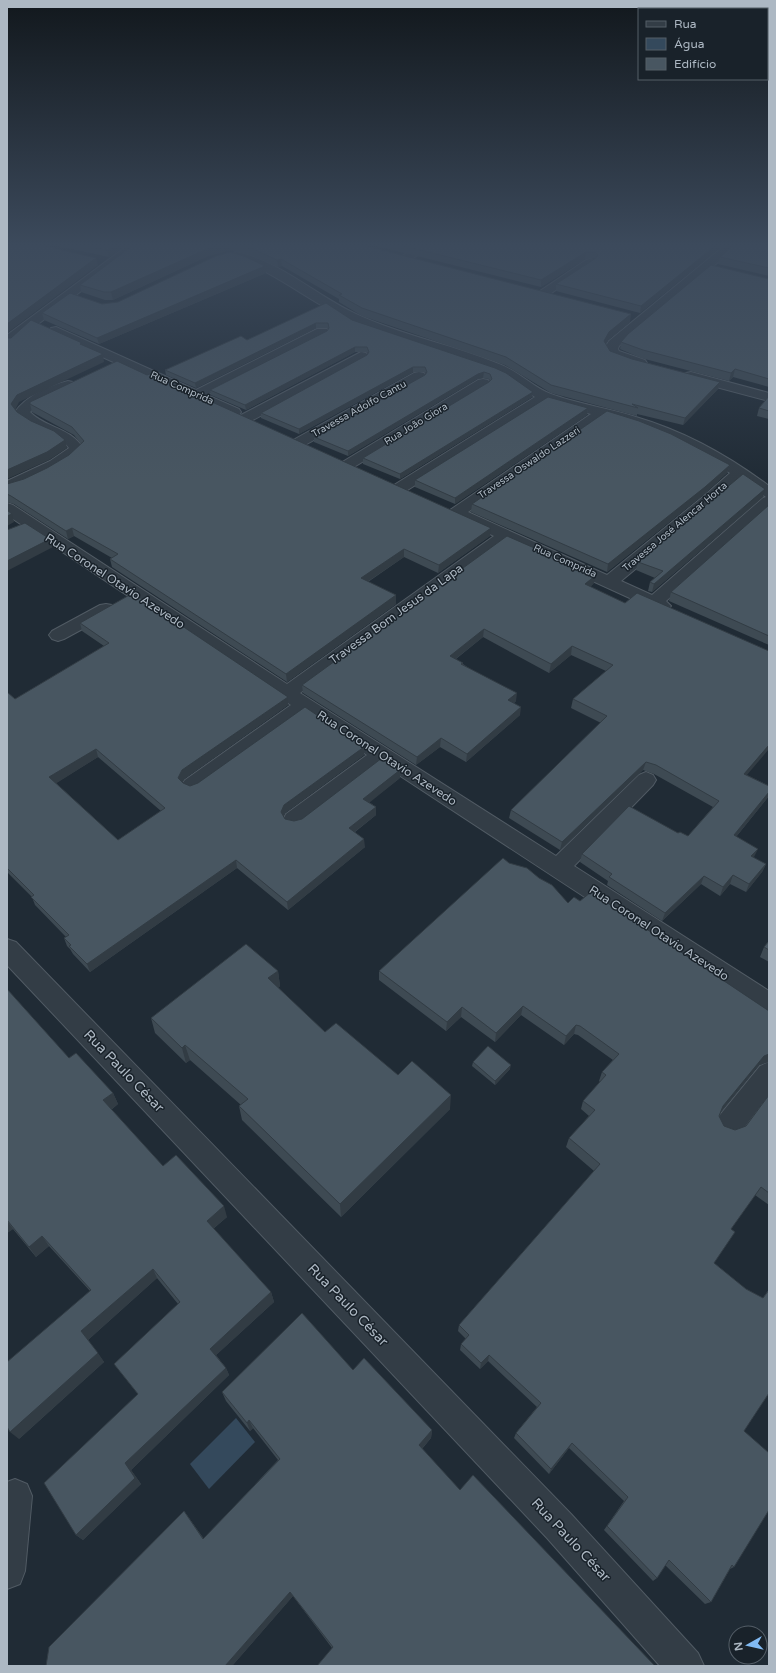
<svg xmlns="http://www.w3.org/2000/svg" width="776" height="1673" viewBox="0 0 776 1673" font-family="'Varela Round',sans-serif">
  <style>
    .water { fill: #34495c }
    .lines { fill: none; stroke-linecap: round; stroke-linejoin: round }
    .minor-casing { stroke: #515b64; stroke-width: 2 }
    .minor { fill: #333d46; fill-rule: evenodd }
    .wall { fill: #3e4a53; fill-rule: evenodd }
    .shaded-wall { fill: #323c44 }
    .building { fill: #485661; stroke: #323c44; fill-rule: evenodd }
    .labels { text-anchor: middle; dominant-baseline: central; stroke-width: 3; stroke-linejoin: round; paint-order: stroke }
    .far-street-label { font-size: 10px; fill: #adb8c3; stroke: #19222a }
    .street-label { font-size: 12px; fill: #adb8c3; stroke: #19222a }
    .near-street-label { font-size: 14px; fill: #adb8c3; stroke: #19222a }
  </style>
  <rect width="100%" height="100%" fill="#202b35"/>
  <polygon class="water" points="236,1418 255,1442 209,1489 190,1464"/>
  <g class="lines">
    <g class="minor-casing">
      <g id="minor">
        <polygon points="127,246 140,246 12,344 7,345 7,335"/>
        <polygon points="418,246 432,246 410,260 402,260 400,258 402,256"/>
        <polygon points="724,246 737,246 619,346 618,349 619,351 645,360 647,363 645,366 635,366 609,357 604,349 609,341"/>
        <path d="M237 252C285 263 320 300 365 318 409 337 456 346 499 364 518 371 534 388 551 394 578 404 608 408 636 417 684 431 729 456 769 486V509L666 601 671 606 668 610 662 611 656 610 507 542 300 693 556 856 639 775 646 772 653 775 656 780 653 785 574 866 769 991V1015L760 1012 382 764 302 826 294 828 286 826 283 820 286 814 367 755 306 714 199 790 192 793 185 790 181 785 185 780 291 705 7 515V503L13 505 287 684 494 536 457 518 450 516 448 513 450 510 591 414 547 402 406 491 400 493 394 491 392 488 394 485 535 397C521 388 509 378 494 371 449 351 398 344 353 322 311 303 277 273 233 257L231 255 233 253ZM605 417C650 429 691 448 730 473L704 496 607 575 468 512ZM741 480 766 497 763 498 652 595 621 581 716 502Z"/>
        <polygon points="590,259 594,260 596,262 594,264 547,296 539,296 537,293 586,260"/>
        <polygon points="56,327 196,390 317,329 327,329 328,332 327,335 207,395 239,409 241,412 239,415 234,416 51,334 50,331 51,328"/>
        <polygon points="361,352 366,353 368,356 366,359 251,421 246,422 241,421 239,418 241,415"/>
        <polygon points="419,372 424,373 426,376 424,379 305,445 300,446 295,445 293,442 295,439 414,373"/>
        <polygon points="691,372 769,393 769,401 686,379 684,376 686,373"/>
        <polygon points="483,379 488,380 490,383 488,386 354,467 349,469 344,467 341,464 344,461 478,380"/>
        <path d="M68 381 73 382 75 385 73 388 41 402 30 412C47 429 69 426 84 449 73 465 26 487 7 492V481L50 461 69 448C58 431 28 431 15 412 26 396 49 386 68 381Z"/>
        <polygon points="106,604 112,605 115,609 112,613 64,639 58,641 52,639 49,635 52,631 100,605"/>
        <polygon points="7,939 16,942 571,1514 698,1653 704,1666 660,1666 547,1538 7,965"/>
        <polygon points="769,1062 769,1095 740,1133 730,1137 720,1133 716,1124 720,1115 760,1066"/>
        <polygon points="15,1479 27,1484 32,1496 25,1571 20,1584 7,1589 7,1482"/>
      </g>
    </g>
    <use href="#minor" class="minor"/>
  </g>
  <g class="wall">
    <polygon points="58,246 125,246 109,257"/>
    <polygon points="132,246 366,246 630,322 608,340 606,344 610,351 632,359 720,382 718,389 683,425 637,414 637,416 551,393 505,365 362,316 339,302 339,299 282,266 278,267 253,256 231,250 208,256 113,300 105,300 81,292 80,285"/>
    <polygon points="377,246 722,246 640,313 556,291 556,284 595,259 594,258 585,259 541,287"/>
    <polygon points="769,246 769,276 718,264 720,257"/>
    <polygon points="266,273 99,344 44,320 42,313 118,302"/>
    <polygon points="769,279 769,387 733,377 729,381 641,358 620,349 621,342"/>
    <polygon points="326,303 352,320 495,368 532,397 400,479 363,464 363,458 489,382 490,381 489,379 483,378 477,379 348,456 314,442 314,437 425,375 426,374 425,372 413,372 299,434 261,418 261,413 367,355 368,354 367,352 355,352 246,410 211,395 210,390 327,331 328,329 328,328 316,328 196,388 166,375 165,370 247,340"/>
    <polygon points="769,396 769,419 757,416 759,408"/>
    <polygon points="30,404 490,536 438,573 404,557 368,582 396,595 396,604 287,682 112,567 110,559 112,558 74,536 68,539 14,504 7,502 7,484 24,479 47,468 69,455 81,444 74,435 32,412"/>
    <polygon points="588,408 587,415 455,504 415,487 415,480"/>
    <polygon points="730,465 727,473 703,495 607,572 471,512 472,504"/>
    <polygon points="763,497 652,592 648,591 650,582 655,578 636,570 638,562"/>
    <polygon points="769,505 769,645 669,601 671,592"/>
    <polygon points="594,583 590,587 625,603 747,775 769,786 769,796 736,837 754,857 754,858 766,864 762,872 746,892 730,884 720,896 701,884 662,921 607,885 608,881 580,862 582,854 678,833 688,836 713,807 654,774 643,770 560,850 509,818 511,810 601,723 571,708 573,699 606,671 571,655 549,673 483,637 456,659 463,663 463,664 516,701 514,703 520,715 466,762 440,747 416,765 303,693 302,685"/>
    <path d="M80 623 288 697V705L184 779 182 782 183 783 190 786 364 755 285 813 283 817 285 819 294 821 302 819 400 778 369 802 376 807V815L355 832 365 847 288 910 237 868 90 972 73 954 70 949 67 946 64 938 66 937 35 905 32 897 7 872V692L15 699 104 646 82 631ZM98 757 161 811 118 840 56 783Z"/>
    <polygon points="580,901 769,1011 769,1062 759,1065 721,1112 719,1116 724,1126 735,1130 746,1126 769,1095 769,1205 755,1195 731,1229 714,1263 746,1289 763,1298 769,1289 769,1393 744,1431 734,1567 730,1569 711,1602 705,1604 665,1565 657,1578 653,1581 604,1530 624,1501 569,1448 549,1474 514,1438 516,1433 537,1407 488,1361 480,1369 460,1350 461,1344 466,1339 458,1331 459,1325 594,1171 566,1147 569,1138 589,1116 581,1109 583,1101 600,1082 599,1081 602,1072 613,1060 578,1035 574,1034 564,1045 521,1015 495,1042 461,1017 446,1031 379,980 379,971 568,903"/>
    <polygon points="769,941 769,962 760,957 764,947"/>
    <polygon points="278,971 280,986 278,988 325,1032 398,1075 450,1109 341,1217 242,1120 239,1106 241,1105 190,1060 186,1063 155,1033 151,1018"/>
    <polygon points="7,989 69,1058 113,1093 118,1104 111,1110 163,1166 227,1217 213,1229 271,1292 274,1302 216,1355 226,1368 229,1375 131,1470 141,1484 83,1540 76,1535 138,1394 114,1364 178,1304 157,1278 88,1340 104,1362 19,1439 90,1291 49,1246 36,1257 13,1229 7,1233"/>
    <polygon points="473,1062 510,1069 495,1085 472,1066"/>
    <polygon points="353,1370 432,1430 431,1438 422,1449 332,1648 293,1596 232,1666 46,1666 184,1511 204,1539 278,1460 253,1428 250,1431 226,1401 222,1392"/>
  </g>
  <g class="shaded-wall">
    <polygon points="114,246 125,246 109,257 107,250"/>
    <polygon points="217,246 230,246 231,250 208,256 113,300 111,292 207,249"/>
    <polygon points="715,246 722,246 640,313 641,306"/>
    <polygon points="586,252 585,259 541,287 541,280"/>
    <polygon points="96,258 98,265 7,333 7,324"/>
    <polygon points="281,259 282,266 278,267 277,260"/>
    <polygon points="265,266 266,273 99,344 97,338"/>
    <polygon points="631,314 630,322 608,340 603,348 604,341 609,332"/>
    <polygon points="316,323 316,328 196,388 195,383"/>
    <polygon points="355,347 355,352 246,410 245,405"/>
    <polygon points="103,354 104,362 19,402 14,412 11,404 17,395"/>
    <polygon points="413,367 413,372 299,434 299,429"/>
    <polygon points="735,369 733,377 729,381 731,373"/>
    <polygon points="484,372 483,378 477,379 348,456 348,451 478,374"/>
    <polygon points="720,382 718,389 683,425 685,418"/>
    <polygon points="533,392 532,397 400,479 400,474"/>
    <polygon points="588,408 587,415 455,504 455,498"/>
    <polygon points="65,440 67,448 49,460 7,479 7,470"/>
    <polygon points="730,465 727,473 703,495 607,572 608,564"/>
    <polygon points="765,489 763,497 652,592 654,584"/>
    <polygon points="12,514 14,522 7,526 7,516"/>
    <polygon points="72,528 74,536 68,539 66,531"/>
    <polygon points="491,528 490,536 438,573 439,565"/>
    <polygon points="50,539 53,547 7,571 7,561"/>
    <polygon points="404,549 404,557 361,586 361,578"/>
    <polygon points="596,575 594,583 584,592 585,584"/>
    <polygon points="396,595 396,604 287,682 286,674"/>
    <polygon points="484,629 483,637 449,664 450,656"/>
    <polygon points="572,646 571,655 549,673 551,664"/>
    <polygon points="517,693 516,701 507,708 508,700"/>
    <polygon points="288,697 288,705 184,779 180,786 178,778 182,770"/>
    <polygon points="521,707 520,715 466,762 467,754"/>
    <polygon points="441,738 440,747 416,765 417,757"/>
    <polygon points="769,745 769,749 741,782 744,774"/>
    <polygon points="364,747 364,755 285,813 282,821 281,812 284,805"/>
    <polygon points="96,749 98,757 52,786 49,777"/>
    <polygon points="646,762 643,770 560,850 562,842"/>
    <polygon points="400,770 400,778 364,807 363,799"/>
    <polygon points="769,792 769,796 731,843 734,835"/>
    <polygon points="376,807 376,815 349,836 349,828"/>
    <polygon points="364,839 365,847 288,910 287,902"/>
    <polygon points="758,849 754,857 748,865 751,856"/>
    <polygon points="236,860 237,868 90,972 87,964"/>
    <polygon points="766,864 762,872 746,892 749,884"/>
    <polygon points="733,875 730,884 720,896 723,887"/>
    <polygon points="704,876 701,884 662,921 665,913"/>
    <polygon points="278,971 280,986 271,994 268,978"/>
    <polygon points="523,1006 521,1015 495,1042 496,1033"/>
    <polygon points="462,1007 461,1017 446,1031 447,1022"/>
    <polygon points="576,1025 574,1034 564,1045 566,1036"/>
    <polygon points="185,1045 190,1060 186,1063 182,1048"/>
    <polygon points="769,1054 769,1062 759,1065 719,1114 723,1106 764,1056"/>
    <polygon points="511,1065 510,1069 495,1085 495,1081"/>
    <polygon points="113,1093 118,1104 108,1112 103,1100"/>
    <polygon points="451,1095 450,1109 341,1217 340,1204"/>
    <polygon points="224,1206 227,1217 210,1231 207,1221"/>
    <polygon points="7,1221 13,1229 7,1233"/>
    <polygon points="42,1236 49,1246 36,1257 29,1247"/>
    <polygon points="153,1269 157,1278 88,1340 81,1331"/>
    <polygon points="271,1292 274,1302 214,1357 210,1349"/>
    <polygon points="98,1353 104,1362 19,1439 10,1432"/>
    <polygon points="489,1355 488,1361 480,1369 481,1363"/>
    <polygon points="226,1368 229,1375 131,1470 141,1484 83,1540 76,1535 125,1463"/>
    <polygon points="249,1420 253,1428 250,1431 247,1423"/>
    <polygon points="432,1430 431,1438 418,1453 419,1445"/>
    <polygon points="572,1443 569,1448 549,1474 551,1469"/>
    <polygon points="184,1511 189,1518 208,1545 203,1539"/>
    <polygon points="290,1592 293,1596 232,1666 225,1666"/>
  </g>
  <g class="building">
    <polygon points="7,246 45,246 96,258 7,324"/>
    <polygon points="87,246 114,246 107,250"/>
    <polygon points="132,246 217,246 207,249 111,292 104,292 80,285"/>
    <polygon points="242,246 366,246 631,314 609,332 604,341 610,351 632,359 720,382 685,418 632,404 638,408 551,385 506,357 362,308 339,295 342,294 281,259 277,260 253,249"/>
    <polygon points="404,246 715,246 641,306 556,284 596,258 598,255 595,252 586,252 541,280"/>
    <polygon points="733,246 769,246 769,268 720,257"/>
    <polygon points="230,252 244,256 265,266 97,338 42,313 70,293 102,304 118,302 216,256"/>
    <polygon points="711,265 769,279 769,379 735,369 731,373 643,350 621,342 628,334"/>
    <polygon points="326,303 352,320 495,368 506,373 533,392 400,474 363,458 489,382 492,379 490,374 484,372 478,374 348,451 314,437 425,375 427,372 425,367 413,367 299,429 261,413 367,355 369,352 367,347 355,347 245,405 210,390 327,331 329,328 328,323 316,323 195,383 165,370 241,336 247,340"/>
    <polygon points="31,320 82,343 80,344 103,354 17,395 11,404 17,412 31,421 54,431 65,440 47,452 7,470 7,338 11,338"/>
    <polygon points="117,361 147,375 150,374 491,528 439,565 404,549 361,578 396,595 286,674 110,559 118,554 72,528 66,531 11,496 7,494 7,484 24,479 47,468 69,455 84,441 72,427 30,404 30,402"/>
    <polygon points="769,396 769,411 759,408"/>
    <polygon points="548,397 588,408 455,498 415,480"/>
    <polygon points="607,411 639,421 671,434 730,465 705,487 608,564 472,504"/>
    <polygon points="743,474 765,489 654,584 650,582 663,571 638,562"/>
    <polygon points="769,505 769,636 671,592"/>
    <polygon points="7,510 12,514 7,516"/>
    <polygon points="25,523 50,539 7,561 7,530"/>
    <polygon points="507,536 596,575 585,584 625,603 637,593 769,651 769,745 744,774 769,786 769,792 734,835 758,849 751,856 766,864 749,884 733,875 723,887 704,876 665,913 609,877 612,874 582,854 629,806 678,833 680,832 688,836 719,801 656,765 646,762 562,842 511,810 607,716 573,699 613,665 572,646 551,664 484,629 450,656 463,663 461,664 517,693 508,700 521,707 467,754 441,738 417,757 302,685"/>
    <path d="M133 593 288 697 182 770 178 778 183 783 190 786 198 783 305 707 364 747 284 805 281 812 285 819 294 821 302 819 382 758 400 770 363 799 376 807 349 828 364 839 287 902 236 860 87 964 69 946 71 945 64 938 69 935 31 897 34 895 7 868V692L15 699 109 643 80 623ZM96 749 165 808 118 840 49 777Z"/>
    <polygon points="503,858 509,863 527,868 539,878 552,885 568,903 574,897 580,901 591,892 769,1011 769,1054 764,1056 723,1106 719,1116 724,1126 735,1130 746,1126 769,1095 769,1193 761,1187 731,1229 735,1232 714,1263 746,1289 763,1298 769,1290 769,1393 744,1431 769,1453 769,1510 734,1567 732,1565 711,1602 669,1560 657,1578 607,1526 628,1497 572,1443 551,1469 516,1433 541,1403 489,1355 481,1363 461,1344 469,1335 459,1325 600,1164 569,1138 595,1110 583,1101 606,1075 602,1072 619,1054 580,1026 576,1025 566,1036 523,1006 496,1033 462,1007 447,1022 379,971"/>
    <polygon points="769,941 769,950 764,947"/>
    <polygon points="246,944 278,971 268,978 325,1032 336,1023 398,1075 412,1061 451,1095 340,1204 239,1106 248,1099 185,1045 182,1048 151,1018"/>
    <polygon points="7,989 69,1058 76,1053 113,1093 103,1100 163,1166 176,1155 224,1206 207,1221 271,1292 210,1349 226,1368 125,1463 135,1478 76,1535 44,1483 138,1394 114,1364 180,1302 153,1269 81,1331 98,1353 10,1432 7,1427 7,1362 91,1290 42,1236 29,1247 7,1220"/>
    <polygon points="488,1046 511,1065 495,1081 473,1062"/>
    <polygon points="302,1313 353,1370 364,1358 432,1430 419,1445 460,1490 473,1475 655,1666 317,1666 333,1647 290,1592 225,1666 46,1666 49,1647 184,1511 203,1539 280,1459 249,1420 247,1423 222,1392"/>
  </g>
  <linearGradient id="sky" x2="0" y2="1"><stop stop-color="#12181d"/><stop offset="0.51" stop-color="#3c4a5c"/><stop offset="1" stop-color="#3c4a5c" stop-opacity="0"/></linearGradient>
  <rect width="776" height="480" fill="url(#sky)"/>
  <g class="labels">
    <g class="far-street-label">
      <text transform="translate(182 388) rotate(24)">Rua Comprida</text>
      <text transform="translate(359 409) rotate(-29)">Travessa Adolfo Cantu</text>
      <text transform="translate(416 424) rotate(-31)">Rua João Giora</text>
      <text transform="translate(529 463) rotate(-34)">Travessa Oswaldo Lazzeri</text>
      <text transform="translate(675 527) rotate(-40)">Travessa José Alencar Horta</text>
      <text transform="translate(565 561) rotate(24)">Rua Comprida</text>
    </g>
    <g class="street-label">
      <text transform="translate(115 581) rotate(33)">Rua Coronel Otavio Azevedo</text>
      <text transform="translate(396 614) rotate(-36)">Travessa Bom Jesus da Lapa</text>
      <text transform="translate(387 758) rotate(33)">Rua Coronel Otavio Azevedo</text>
      <text transform="translate(659 933) rotate(33)">Rua Coronel Otavio Azevedo</text>
    </g>
    <g class="near-street-label">
      <text transform="translate(124 1071) rotate(46)">Rua Paulo César</text>
      <text transform="translate(348 1305) rotate(46)">Rua Paulo César</text>
      <text transform="translate(571 1540) rotate(47)">Rua Paulo César</text>
    </g>
  </g>
  <rect width="776" height="1673" fill="none" stroke="#adb8c3" stroke-width="16"/>
  <rect x="638" y="8" width="130" height="72" fill="#19222a" stroke="#545e67"/>
  <rect x="646" y="21" width="20" height="6" fill="#333d46" stroke="#545e67"/>
  <text x="674" y="28" font-size="12" fill="#adb8c3">Rua</text>
  <rect x="646" y="38" width="20" height="12" fill="#34495c" stroke="#545e67"/>
  <text x="674" y="48" font-size="12" fill="#adb8c3">Água</text>
  <rect x="646" y="58" width="20" height="12" fill="#485661" stroke="#545e67"/>
  <text x="674" y="68" font-size="12" fill="#adb8c3">Edifício</text>
  <g transform="translate(748 1645) rotate(262)"><circle r="19" fill="#19222a" stroke="#545e67"/>
  <path d="M0-3L7 15L0 10L-7 15Z" fill="#81baf3"/>
  <text y="-6" font-size="11" font-weight="bold" text-anchor="middle" fill="#adb8c3">N</text>
  </g>
</svg>
